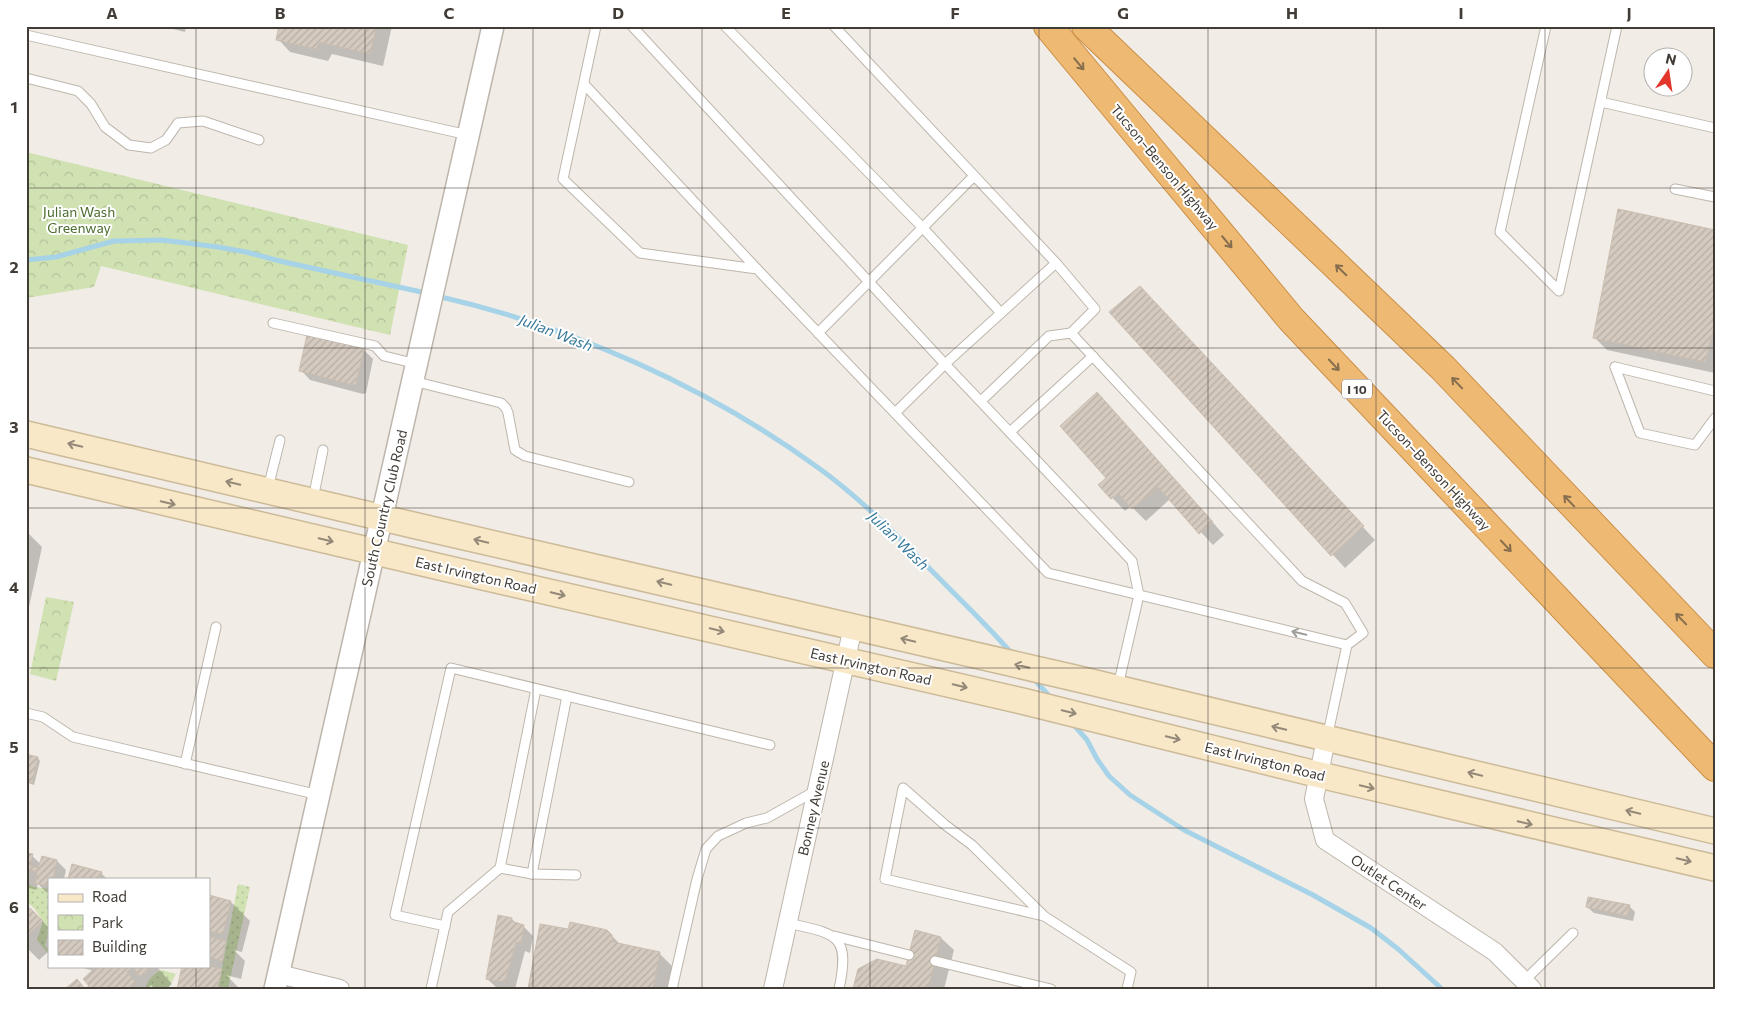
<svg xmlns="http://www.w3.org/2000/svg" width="1741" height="1015" viewBox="0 0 1741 1015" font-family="Commissioner,sans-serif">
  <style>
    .grass { fill: url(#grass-dots) }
    .park { fill: url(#park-crowns) }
    .shadow { fill: #0003 }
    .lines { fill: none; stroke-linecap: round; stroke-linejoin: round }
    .stream { stroke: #a7d3e8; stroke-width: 5 }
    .building { fill: url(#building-hatch); stroke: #cbbeb0 }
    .service-casing { stroke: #beb6ac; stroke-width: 11 }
    .minor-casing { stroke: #beb6ac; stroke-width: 20 }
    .tertiary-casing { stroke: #beb6ac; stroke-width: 24 }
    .secondary-casing { stroke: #ccba99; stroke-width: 28 }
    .motorway-casing { stroke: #cc8e44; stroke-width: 30 }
    .service { stroke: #fff; stroke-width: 9 }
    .minor { stroke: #fff; stroke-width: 18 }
    .tertiary { stroke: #fff; stroke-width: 21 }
    .secondary { stroke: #f8e8c8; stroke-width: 25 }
    .motorway { stroke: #eeba73; stroke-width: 28 }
    .oneway { stroke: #876e4e }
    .oneway2 { stroke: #948978 }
    .oneway3 { stroke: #a09e9a }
    .grid { fill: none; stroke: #423c36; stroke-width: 1; stroke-opacity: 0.55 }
    .labels { text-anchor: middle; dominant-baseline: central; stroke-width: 4; stroke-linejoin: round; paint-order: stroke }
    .shield { fill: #fff; stroke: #7b7672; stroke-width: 1 }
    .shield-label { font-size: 12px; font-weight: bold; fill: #423c36 }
    .street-label { font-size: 14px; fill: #423c36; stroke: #fff }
    .park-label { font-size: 14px; fill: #4c6d2f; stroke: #fff }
    .water-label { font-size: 15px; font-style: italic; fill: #397a9b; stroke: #fff }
    .neatline { fill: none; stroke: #423c36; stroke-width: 2 }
    .grid-label { font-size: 16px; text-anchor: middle; font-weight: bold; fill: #423c36 }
  </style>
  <defs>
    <pattern id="grass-dots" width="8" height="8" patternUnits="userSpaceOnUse" patternTransform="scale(1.25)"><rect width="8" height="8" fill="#d0e1b2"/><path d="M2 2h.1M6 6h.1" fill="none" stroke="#b4c29a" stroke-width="1.8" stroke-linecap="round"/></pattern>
    <pattern id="park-crowns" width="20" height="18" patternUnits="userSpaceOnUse" patternTransform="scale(1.25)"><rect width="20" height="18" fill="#d0e1b2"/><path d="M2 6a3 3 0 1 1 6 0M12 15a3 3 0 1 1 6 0" fill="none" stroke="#b4c29a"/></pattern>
    <pattern id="building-hatch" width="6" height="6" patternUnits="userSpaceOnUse" patternTransform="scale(1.25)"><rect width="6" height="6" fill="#d4cabf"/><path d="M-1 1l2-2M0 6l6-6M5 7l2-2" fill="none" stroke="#b7aea5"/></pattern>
  </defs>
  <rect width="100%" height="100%" fill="#f1ece5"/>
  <g class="grass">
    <polygon points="28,884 34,887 49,889 49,928 45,946 49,950 49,955 37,940 43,921 34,908 27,902 26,885"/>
    <polygon points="238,884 250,887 228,989 218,989"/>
    <path d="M161 970 176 974 168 989H145C147 981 153 974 161 970Z"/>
  </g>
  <g class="park">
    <polygon points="26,152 408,245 390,335 101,266 94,287 26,298"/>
    <polygon points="46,597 74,602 56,681 30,674"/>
  </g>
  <g class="shadow">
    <polygon points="161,26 186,26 185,32"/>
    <polygon points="281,26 392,26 383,66 332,54 328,61 290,52 278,39"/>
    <polygon points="1715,232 1715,373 1607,350 1595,338"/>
    <polygon points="1153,301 1375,540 1345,568 1111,312"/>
    <polygon points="364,350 373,359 366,393 363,394 310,380 301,370"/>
    <polygon points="1110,407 1224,535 1213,545 1170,499 1146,521 1131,506 1125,511 1100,485 1108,478"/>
    <polygon points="26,534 29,534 42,547 26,621"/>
    <polygon points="26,755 38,758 40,761 34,785 26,782"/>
    <polygon points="26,854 32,856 41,864 57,861 66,870 64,879 49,879 49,893 46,892 38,884 36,890 26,887"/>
    <polygon points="101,873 107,879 70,879"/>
    <polygon points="209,896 231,902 250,921 242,952 234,950 245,961 241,979 226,975 240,989 178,989 209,966"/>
    <polygon points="26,905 49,928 49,951 39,960 26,947"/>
    <polygon points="1629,906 1635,912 1633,921 1594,913 1587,907"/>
    <polygon points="512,919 517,924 523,926 533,936 530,953 525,951 515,989 497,988 487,979"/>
    <polygon points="569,931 607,931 621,945 659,953 672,966 668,989 529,989"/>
    <polygon points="941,938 954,950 944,989 854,989 907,967"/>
    <polygon points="76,966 156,966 172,984 166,989 155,989 151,985 147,989 87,989 91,986 94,971"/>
  </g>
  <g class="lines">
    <g class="stream">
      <polyline points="26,260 56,257 114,241 162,240 218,247 246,252 284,262 426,293"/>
      <path d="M437 296C573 327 708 387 820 469 864 501 902 541 940 579 964 604 990 628 1013 655"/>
      <polyline points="1033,678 1051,698"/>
      <polyline points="1073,724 1087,740 1097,759 1109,776 1130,795 1184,830 1313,895 1371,928 1398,949 1442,989"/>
    </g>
  </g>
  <g class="building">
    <polygon points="279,26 377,26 370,54 319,42 316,49 276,40"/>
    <polygon points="1618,209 1715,230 1715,324 1705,362 1593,338"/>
    <polygon points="1140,286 1364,526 1331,556 1109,312"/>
    <polygon points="307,335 364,348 356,384 353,385 299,371"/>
    <polygon points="1097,392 1213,522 1199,534 1158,487 1132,509 1118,493 1111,499 1098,485 1106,478 1060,426"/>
    <polygon points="26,754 38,757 32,783 26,781"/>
    <polygon points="26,853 33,854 30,866 38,868 42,856 57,860 53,879 49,879 49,886 35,883 37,872 30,870 26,881"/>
    <polygon points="72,864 102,872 100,879 68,879"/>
    <polygon points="209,895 231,901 223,934 209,931"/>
    <polygon points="1588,897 1630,905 1627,916 1586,907"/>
    <polygon points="30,908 43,921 26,936 26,912"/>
    <polygon points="498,915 512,918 511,921 524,925 521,944 516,942 505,982 486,979"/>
    <polygon points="570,922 607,930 612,935 613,942 660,952 653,989 528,989 540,924 568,929"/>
    <polygon points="915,930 941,937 928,989 853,989 858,969 877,959 906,966"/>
    <polygon points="209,937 226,941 222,961 209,957"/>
    <polygon points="97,966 152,966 140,976 132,967 127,972 136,983 129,989 65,989 77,979 85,989 89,986 83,979"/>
    <polygon points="182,966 209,966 222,969 217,989 177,989"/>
  </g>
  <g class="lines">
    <g class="service-casing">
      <g id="service">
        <polyline points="596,26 563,179 640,253 757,269 1048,573 1347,645"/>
        <polyline points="632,26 945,364 1056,263"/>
        <polyline points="725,26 923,228 1001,313"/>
        <polyline points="834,26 1056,263 1095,309 1071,333 1302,581 1345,603 1363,633 1347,645 1327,738"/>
        <polyline points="1546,26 1500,232 1559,291 1617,26"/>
        <polyline points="26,35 468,135"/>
        <polyline points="26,78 78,91 91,104 105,127 129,145 151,148 166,140 178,123 203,121 259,140"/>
        <polyline points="584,84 757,269"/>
        <polyline points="1601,102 1715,128"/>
        <polyline points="1675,189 1715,197"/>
        <polyline points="273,323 375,346 384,356 417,364"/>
        <polyline points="818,333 974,176"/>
        <polyline points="1615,367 1640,433 1695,445 1715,418"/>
        <polyline points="1615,367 1715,391"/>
        <polyline points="413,381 501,403 506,408 508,413 515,450 525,456 629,482"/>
        <polyline points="981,401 1049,336 1071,333"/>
        <polyline points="895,413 945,364 1132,561 1139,595 1118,686"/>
        <polyline points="1010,432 1093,356"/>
        <polyline points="268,488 280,440"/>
        <polyline points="313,499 323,450"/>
        <polyline points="26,713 43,717 73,737 319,795"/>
        <polyline points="185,764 216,627"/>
        <polyline points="500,868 532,874 567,696"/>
        <polyline points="532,874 576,875"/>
        <polyline points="1044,916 885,879 903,788 944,824 972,845 1044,916 1131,972 1127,989"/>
        <path d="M788 923C835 934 851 933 839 989"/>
        <polyline points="445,926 395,915 451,668 770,745"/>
        <polyline points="834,936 909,955"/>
        <polyline points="935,961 1051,989"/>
        <polyline points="1524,981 1573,933"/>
        <polyline points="431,989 448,912 500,868 536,689"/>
        <polyline points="672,989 697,879 706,849 718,836 746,823 767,818 817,790"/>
      </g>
    </g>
    <g class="minor-casing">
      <g id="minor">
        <polyline points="1326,739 1314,799 1325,840 1495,952 1532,989"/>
        <polyline points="279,974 340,989"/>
        <polyline points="773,989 853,627"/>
      </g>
    </g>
    <g class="tertiary-casing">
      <polyline id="tertiary" points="275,989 493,26"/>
    </g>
    <g class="secondary-casing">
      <g id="secondary">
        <polyline points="26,434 417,526 1070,677 1715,831"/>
        <polyline points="26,470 440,567 1022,701 1320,775 1715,868"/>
      </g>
    </g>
    <g class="motorway-casing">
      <g id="motorway">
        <polyline points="1048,26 1291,319 1715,767"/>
        <polyline points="1086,26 1443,368 1715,654"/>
      </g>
    </g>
    <use href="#service" class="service"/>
    <use href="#minor" class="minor"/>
    <use href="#tertiary" class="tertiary"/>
    <use href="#secondary" class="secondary"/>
    <use href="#motorway" class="motorway"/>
  </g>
  <defs><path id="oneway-shaft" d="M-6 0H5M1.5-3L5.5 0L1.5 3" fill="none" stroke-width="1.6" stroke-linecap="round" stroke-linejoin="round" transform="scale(1.25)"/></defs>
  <g class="oneway">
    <use href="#oneway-shaft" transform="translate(1079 64) rotate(50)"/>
    <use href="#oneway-shaft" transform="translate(1227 242) rotate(50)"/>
    <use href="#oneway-shaft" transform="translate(1341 270) rotate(-136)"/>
    <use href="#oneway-shaft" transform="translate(1334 365) rotate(47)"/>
    <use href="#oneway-shaft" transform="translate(1457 383) rotate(-134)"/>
    <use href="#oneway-shaft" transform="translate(1569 501) rotate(-134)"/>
    <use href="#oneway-shaft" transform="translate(1506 546) rotate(47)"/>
    <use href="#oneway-shaft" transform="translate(1681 619) rotate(-134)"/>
  </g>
  <g class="oneway2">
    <use href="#oneway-shaft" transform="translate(75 445) rotate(-167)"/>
    <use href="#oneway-shaft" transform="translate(233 483) rotate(-167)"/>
    <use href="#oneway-shaft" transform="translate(168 503) rotate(13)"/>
    <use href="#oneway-shaft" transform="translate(326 540) rotate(13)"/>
    <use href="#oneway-shaft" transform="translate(481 541) rotate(-167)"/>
    <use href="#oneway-shaft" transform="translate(664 583) rotate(-167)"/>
    <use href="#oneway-shaft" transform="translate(558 594) rotate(13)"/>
    <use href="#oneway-shaft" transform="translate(717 630) rotate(13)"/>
    <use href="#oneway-shaft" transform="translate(908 640) rotate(-167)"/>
    <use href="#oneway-shaft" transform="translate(1022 666) rotate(-167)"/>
    <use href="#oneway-shaft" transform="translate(960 686) rotate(13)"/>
    <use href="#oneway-shaft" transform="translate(1069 712) rotate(14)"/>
    <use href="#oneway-shaft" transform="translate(1279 728) rotate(-166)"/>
    <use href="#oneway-shaft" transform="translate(1173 738) rotate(14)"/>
    <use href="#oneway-shaft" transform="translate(1475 774) rotate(-167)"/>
    <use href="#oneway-shaft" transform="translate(1367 787) rotate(13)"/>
    <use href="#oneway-shaft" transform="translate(1633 812) rotate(-167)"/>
    <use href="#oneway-shaft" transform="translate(1525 823) rotate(13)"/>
    <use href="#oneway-shaft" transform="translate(1684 860) rotate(13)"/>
  </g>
  <use class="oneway3" href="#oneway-shaft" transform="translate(1299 633) rotate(-167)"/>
  <path class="grid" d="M196 26V879M365 26V989M533 26V989M702 26V989M870 26V989M1039 26V989M1208 26V989M1376 26V989M1545 26V989M26 188H1715M26 348H1715M26 508H1715M26 668H1715M26 828H1715M196 966V989"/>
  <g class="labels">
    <rect class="shield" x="1342" y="379.5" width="30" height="19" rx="4"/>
    <g class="shield-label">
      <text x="1357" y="389">I 10</text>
    </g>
    <g class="street-label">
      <text transform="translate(1165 167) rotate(50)">Tucson–Benson Highway</text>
      <text transform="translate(1434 470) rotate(47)">Tucson–Benson Highway</text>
      <text transform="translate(384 508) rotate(-77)">South Country Club Road</text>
      <text transform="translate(476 575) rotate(13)">East Irvington Road</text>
      <text transform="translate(871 666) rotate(13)">East Irvington Road</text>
      <text transform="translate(1265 761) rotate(14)">East Irvington Road</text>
      <text transform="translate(813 808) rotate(-77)">Bonney Avenue</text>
      <text transform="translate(1389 882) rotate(34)">Outlet Center</text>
    </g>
    <g class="park-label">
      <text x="79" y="211">Julian Wash<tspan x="79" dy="16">Greenway</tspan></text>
    </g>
    <g class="water-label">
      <text transform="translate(556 332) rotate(21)">Julian Wash</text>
      <text transform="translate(899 540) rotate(44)">Julian Wash</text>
    </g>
  </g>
  <rect width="1741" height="1015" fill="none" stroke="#ffffff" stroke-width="55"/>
  <rect x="48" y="878" width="162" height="90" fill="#ffffff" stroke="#b3b1af"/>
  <rect x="58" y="894" width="25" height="8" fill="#f8e8c8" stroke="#b3b1af"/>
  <text x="92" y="902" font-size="15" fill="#423c36">Road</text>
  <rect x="58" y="915" width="25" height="15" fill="url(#park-crowns)" stroke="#b3b1af"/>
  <text x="92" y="928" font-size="15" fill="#423c36">Park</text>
  <rect x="58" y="940" width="25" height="15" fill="url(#building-hatch)" stroke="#b3b1af"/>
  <text x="92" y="952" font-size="15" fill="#423c36">Building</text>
  <g transform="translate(1668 72) rotate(13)"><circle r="24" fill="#ffffff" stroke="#b3b1af"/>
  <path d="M0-4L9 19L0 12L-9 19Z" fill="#e3362a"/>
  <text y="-8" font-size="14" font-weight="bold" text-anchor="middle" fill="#423c36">N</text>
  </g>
  <rect x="28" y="28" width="1686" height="960" class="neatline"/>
  <g class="grid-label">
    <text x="112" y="19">A</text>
    <text x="280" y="19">B</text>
    <text x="449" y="19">C</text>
    <text x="618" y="19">D</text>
    <text x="786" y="19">E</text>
    <text x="955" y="19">F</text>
    <text x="1123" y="19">G</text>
    <text x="1292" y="19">H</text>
    <text x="1461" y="19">I</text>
    <text x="1629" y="19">J</text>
    <text x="14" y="113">1</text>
    <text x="14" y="273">2</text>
    <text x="14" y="433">3</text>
    <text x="14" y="593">4</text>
    <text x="14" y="753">5</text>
    <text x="14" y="913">6</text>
  </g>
</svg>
